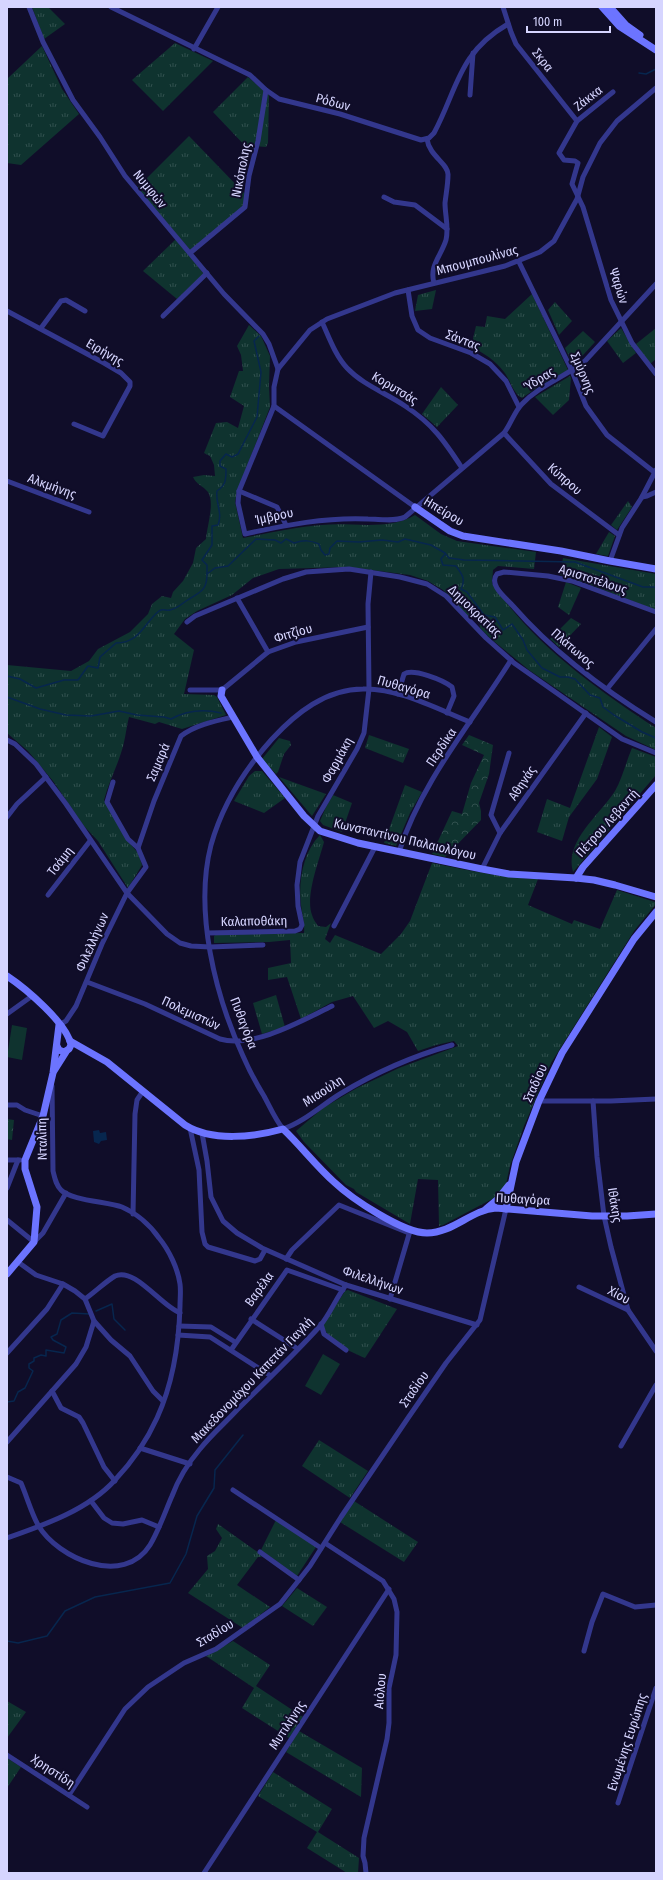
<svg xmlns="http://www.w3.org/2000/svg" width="663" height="1880" viewBox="0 0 663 1880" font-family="'Fira Sans Condensed',sans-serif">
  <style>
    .grass { fill: url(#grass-tufts) }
    .park { fill: url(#park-crowns) }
    .pitch { fill: #0f332f }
    .water { fill: #07264e }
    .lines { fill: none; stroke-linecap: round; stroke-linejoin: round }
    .stream { stroke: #07264e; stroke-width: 1.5 }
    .street { stroke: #33378d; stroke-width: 5 }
    .secondary { stroke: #6c74ff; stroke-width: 7 }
    .labels { text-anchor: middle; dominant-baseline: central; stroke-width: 4; stroke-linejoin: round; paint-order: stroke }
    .street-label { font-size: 13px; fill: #d6d5ff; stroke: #100d29 }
  </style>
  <defs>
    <pattern id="grass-tufts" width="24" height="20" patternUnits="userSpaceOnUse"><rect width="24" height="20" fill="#0f332f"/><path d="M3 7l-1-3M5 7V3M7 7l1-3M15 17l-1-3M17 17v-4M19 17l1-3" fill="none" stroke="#31504e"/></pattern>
    <pattern id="park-crowns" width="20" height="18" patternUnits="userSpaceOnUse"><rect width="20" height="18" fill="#0f332f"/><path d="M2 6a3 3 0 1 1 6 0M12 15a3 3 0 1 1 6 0" fill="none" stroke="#31504e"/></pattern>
  </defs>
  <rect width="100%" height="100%" fill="#100d29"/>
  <g class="grass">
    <polygon points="32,7 48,7 65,24 44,39"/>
    <polygon points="175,43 213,61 163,111 132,80"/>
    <polygon points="42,46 62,89 79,114 21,165 7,163 7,79"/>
    <polygon points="248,77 269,95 268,143 266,147 254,146 251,152 213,112"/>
    <polygon points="189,136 245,194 244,203 241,208 191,251 137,188"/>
    <polygon points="176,239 204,274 177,299 143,271"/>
    <polygon points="436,290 432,309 415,311 418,295"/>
    <path d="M532 294 568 370 541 385 522 398C513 394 510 379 504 372 495 360 484 353 471 347L476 326 485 327 487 316 505 319Z"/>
    <polygon points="555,302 572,321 559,335 548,310"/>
    <path d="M249 325 261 336 270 356 269 386 270 407 237 492 235 502 243 538C269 533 295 527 322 525 351 522 390 531 415 515L441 534 457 541 536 552 534 569 498 566 493 570 492 583C533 644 595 688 656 728V750L626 736 529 670 490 638 480 628 479 618 469 617 443 590 428 581 410 575 348 567 279 569 253 578 232 595 197 611 185 619 174 634 194 650 184 694 214 695 217 697 226 715 182 729 159 722 155 724 129 717C126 729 125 742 121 753 116 769 108 784 104 800L126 839 138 853 142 865 128 888 98 841 84 826 53 781 28 751 7 733V665L71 671 89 661 98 649 130 632 148 614 152 604 162 596 171 598 173 592 183 581 193 563 196 548 206 539C207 526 215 503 208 492 203 486 196 484 193 477L204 475 215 476 214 465 210 456 204 453 216 423 227 422 238 428 244 406 230 397 239 371H243L241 355 237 346Z"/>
    <polygon points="621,328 636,353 623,363 607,341"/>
    <polygon points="656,328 656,359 650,364 636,344"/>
    <polygon points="583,331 595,342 573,366 565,348"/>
    <polygon points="570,376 571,378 569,400 553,415 535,397"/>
    <polygon points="441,387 458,405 437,427 422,414"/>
    <polygon points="628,501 632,507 617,530 611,525"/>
    <polygon points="609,532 615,536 608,556 596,554"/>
    <polygon points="563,558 656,574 656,610 583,582 560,575"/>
    <polygon points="566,582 581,588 569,615 558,607"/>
    <polygon points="571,618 581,624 559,647 550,639"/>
    <polygon points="599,727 612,737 597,779 569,817 562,841 537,832 547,799 570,808"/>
    <polygon points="369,735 409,749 403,763 365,748"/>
    <polygon points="279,738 290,741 291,745 284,754 278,772 276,774 262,759"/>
    <path d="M632 748 656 757V775L573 872C564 841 600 815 615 791 622 779 626 762 632 748Z"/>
    <polygon points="255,771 262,771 285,798 264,813 234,801 249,776"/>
    <polygon points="279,777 326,794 312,816"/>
    <polygon points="405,785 422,792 410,813 396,846 384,843"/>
    <polygon points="333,795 352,803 342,832 323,825 320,821 326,807"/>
    <path d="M320 835 324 842C319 861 305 896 312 915 313 919 316 923 318 926L326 927 331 923 325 939 330 943 335 935 381 954 401 934 410 921 432 863C468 870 501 878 538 879L528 905 572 924 574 920 600 929 617 890 655 902 656 904 634 931 551 1063 524 1126 510 1166 506 1184 496 1197 443 1225 439 1226 438 1180 418 1179 410 1224 356 1192 354 1189 346 1185 304 1142 296 1131 323 1108 357 1088 399 1068 458 1046 454 1041 436 1045 418 1051 407 1032 388 1021 374 1028 353 996 332 1002 301 1019 287 977 268 980V968L291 963 290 940 269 942 214 943V936L217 934 304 933C305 924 302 914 301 905 298 882 303 852 320 835Z"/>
    <polygon points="276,995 285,1027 262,1034 253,1003"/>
    <path d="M348 1290 397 1309 365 1358C349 1351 328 1342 323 1325L345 1291Z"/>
    <polygon points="319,1440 368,1471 350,1498 302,1466"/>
    <polygon points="354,1501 418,1542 404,1562 340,1522"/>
    <polygon points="276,1520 316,1547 297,1576 261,1550"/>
    <polygon points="218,1524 259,1553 262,1557 258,1557 237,1585 270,1607 243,1628 188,1593 208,1569 207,1556 215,1551 222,1538 216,1529"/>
    <polygon points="297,1588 327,1607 313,1626 282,1606"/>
    <polygon points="233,1641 270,1665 256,1686 303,1717 289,1738 242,1708 254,1688 206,1656"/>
    <polygon points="7,1701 26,1712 7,1738"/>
    <polygon points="299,1731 362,1768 361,1797 286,1752"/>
    <polygon points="7,1758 21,1767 7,1788"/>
    <polygon points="273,1772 332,1809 318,1832 359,1858 358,1873 347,1873 307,1848 317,1832 258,1796"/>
  </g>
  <g class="park">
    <polygon points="469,735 493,745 489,774 479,803 481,811 481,820 445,857 432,854 452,811 462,814 471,783 484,755 462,745"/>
    <polygon points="7,1119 14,1120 12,1140 7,1139"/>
  </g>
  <g class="pitch">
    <polygon points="12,1025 27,1028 22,1060 7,1057"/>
    <polygon points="323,1354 340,1364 321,1395 305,1386"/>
  </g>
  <polygon class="water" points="99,1130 100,1133 106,1132 107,1140 101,1141 99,1144 94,1142 93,1131"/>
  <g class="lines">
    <g class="stream">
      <polyline points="639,73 646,74 656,69"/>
      <path d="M445 554 441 559 443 565 456 566C462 574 466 579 461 589L467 592 484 615 495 617 503 630 512 624 523 640 527 650 542 668 560 677H568L575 679 590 695 600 698 603 707 614 715 642 732 656 738"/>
      <path d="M207 574V565L202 560 212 545V526L218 525C223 512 215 503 217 491 226 485 226 480 226 469L220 466V461L226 454 232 457 238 454 257 417 261 372 254 341 259 336"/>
      <path d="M7 676 20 679 36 688 64 680H78L88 666 98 668 100 657 116 643C140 643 144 623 159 611 163 608 166 611 170 610 176 609 182 604 186 601 199 592 207 592 207 574L215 568 228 566 256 539 275 540 281 543 286 539 294 543C304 540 310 540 319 544L321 550 325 555 329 554 330 548 337 541 359 542 382 540 398 542 405 539 431 545 445 553 449 558 464 560 575 562 643 587H656"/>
      <path d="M7 697 40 709 66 715 91 716 119 711 137 715 164 717 171 719C186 711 204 709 221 713"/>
      <polyline points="96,1311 112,1304 114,1319 125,1330"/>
      <polyline points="7,1402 14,1401 18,1392 25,1388 33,1371 29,1368 29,1364 34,1361 34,1358 41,1355 46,1356 46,1350 64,1353 66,1347 53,1340 51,1337 57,1334 61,1320 72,1313 90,1314"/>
      <polyline points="7,1641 18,1643 47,1636 65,1611 95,1597 170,1583 186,1554 197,1516 214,1488 215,1470 243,1435"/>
    </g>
    <g class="street">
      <polyline points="29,7 43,42 73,100 100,137 125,176 224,294 263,334 269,344 278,369"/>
      <path d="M111 7 250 75 266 90 279 99 340 114 421 140 429 138 434 133C458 88 458 53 508 24"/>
      <polyline points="503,7 511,32 516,44 577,121"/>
      <polyline points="194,49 218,7"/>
      <path d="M656 88 617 121 600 143 583 177 577 199 554 241 540 252 505 266 395 293 327 319 310 330 278 369 274 387V406L239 491 238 503 245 534C286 525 326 517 368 519 380 519 395 522 405 517L504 433C511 424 514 412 522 404 540 385 565 377 585 361L656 284"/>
      <polyline points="613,92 577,121 559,153 564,160 575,161 578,163 572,184 583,207 611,300 632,343 656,374"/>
      <polyline points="470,95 473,53"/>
      <path d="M427 139C429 156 449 164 448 175 448 184 446 194 445 203 445 215 449 228 446 240 441 256 429 266 434 283"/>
      <polyline points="384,197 394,202 415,205 447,229"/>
      <polyline points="190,253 245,207 249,176 258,141 266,90"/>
      <polyline points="519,262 572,371 586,406 607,435 654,472"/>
      <polyline points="408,290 412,316 418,330 430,338 471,353 490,364 506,381 519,407"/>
      <polyline points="7,311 104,363 121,373 130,382 130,386 103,436 74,424"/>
      <polyline points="163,316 207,273"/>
      <path d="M322 322C329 337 335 355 347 368 363 385 386 393 405 406 433 424 445 442 462 468"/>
      <polyline points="41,328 61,301 66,300 85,311"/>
      <polyline points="274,406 415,507"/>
      <polyline points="504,433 551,484 619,535"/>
      <polyline points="7,481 89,512"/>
      <polyline points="239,491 277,507 286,525"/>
      <polyline points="642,497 647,496 656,492"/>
      <polyline points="610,561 622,528 642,497 656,470"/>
      <polyline points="237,598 268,652"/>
      <path d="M656 612 572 581 548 576 504 572 497 574C488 585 506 598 513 606 554 653 604 690 656 722"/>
      <polyline points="187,622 195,616 283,579 306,572 349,569 400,577 427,584 446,596 486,638 514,663 622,739 656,753"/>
      <polyline points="607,689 656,629"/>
      <polyline points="190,690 222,690 268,652 296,642 368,627"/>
      <path d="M398 694 404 674C413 668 443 680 452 687L454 696 447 713"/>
      <polyline points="7,740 15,744 36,764 66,804 127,893 167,934 180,943 191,946 210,947 263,945"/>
      <polyline points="7,817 17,804 46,777"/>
      <polyline points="500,833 491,815 509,753"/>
      <path d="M138 848 154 801 181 736C195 725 215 721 233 717"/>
      <path d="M399 852C421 782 473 721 511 660"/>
      <polyline points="482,869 500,833 586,713"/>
      <polyline points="48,895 90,841"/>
      <polyline points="334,926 375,847"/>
      <polyline points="208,933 295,931 300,929 302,925 298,906 297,885 300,862 318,816 357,749 364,733 369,689 368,604 371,572"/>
      <path d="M87 982 145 1004 220 1039C253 1049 303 1020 332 1006"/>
      <polyline points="7,1014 32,996"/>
      <polyline points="59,1025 66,1021 76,1006 102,944 127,893 146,867 138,848 128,839 107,802 113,782"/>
      <path d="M452 1045C413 1056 376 1072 340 1094 322 1105 304 1122 283 1129 275 1119 270 1107 264 1096 256 1083 249 1070 243 1056 215 995 194 911 211 845 222 806 245 769 272 739 296 713 326 689 363 689 399 688 437 709 470 722"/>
      <polyline points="539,1101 611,1101 656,1099"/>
      <polyline points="593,1101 597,1157 604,1216 611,1247 628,1310 656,1351"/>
      <polyline points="7,1105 17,1105 25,1110 43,1116"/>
      <polyline points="190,1128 199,1170 202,1232 205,1244 208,1247 255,1261 260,1259 265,1250"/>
      <polyline points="202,1133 207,1161 211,1197 223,1221 237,1233 262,1248 346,1285 477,1325"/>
      <polyline points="7,1160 20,1160"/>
      <polyline points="7,1188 18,1160"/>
      <polyline points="133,1214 135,1114 137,1100 143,1091"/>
      <polyline points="7,1220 34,1242 43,1233 66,1193"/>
      <polyline points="286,1259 292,1250 339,1205 409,1233"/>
      <polyline points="18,1262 36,1275 63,1284 75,1291 85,1299 94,1321 111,1340 130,1356 153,1391 163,1401"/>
      <polyline points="579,1287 628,1310"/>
      <path d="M85 1299C95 1292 105 1282 115 1276 135 1267 161 1306 180 1313"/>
      <polyline points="390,1299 410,1231"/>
      <polyline points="251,1319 298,1349"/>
      <polyline points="321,1324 324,1334 346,1350"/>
      <polyline points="179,1326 211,1327 235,1342"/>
      <polyline points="178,1335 210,1337 271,1376"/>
      <polyline points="231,1350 287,1270 343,1290"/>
      <polyline points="7,1353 47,1309 63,1284"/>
      <polyline points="52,1391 61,1408 79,1417 83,1423 104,1467 115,1481"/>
      <polyline points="7,1442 76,1364 86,1347 94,1321"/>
      <polyline points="621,1446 656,1385"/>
      <polyline points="140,1448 190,1464"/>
      <path d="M7 1477 21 1483C27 1497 31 1512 38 1525 58 1559 124 1587 150 1545 159 1530 165 1512 172 1496 178 1480 189 1462 200 1449 211 1435 225 1423 237 1410 265 1382 294 1355 320 1326 330 1314 336 1298 346 1285"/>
      <polyline points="233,1490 321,1548"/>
      <polyline points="91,1501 104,1518 112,1523 123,1524 142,1520 159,1527"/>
      <path d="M7 1538C44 1525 88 1510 115 1480 132 1462 147 1440 157 1418 173 1383 179 1343 180 1306 180 1299 181 1291 180 1284 178 1269 169 1250 159 1238 150 1225 136 1213 122 1207 108 1202 70 1200 61 1190 56 1185 55 1179 53 1171L52 1086"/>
      <polyline points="325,1543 383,1581 394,1599 397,1612 396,1655 389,1688 389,1723 387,1739 364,1838 363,1856 365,1863 366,1873"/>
      <polyline points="260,1552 299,1580"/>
      <polyline points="584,1651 592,1622 603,1594 635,1607 656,1605"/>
      <polyline points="7,1755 87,1807"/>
      <polyline points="69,1795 125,1709 148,1687 184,1663 216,1649 280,1604 310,1566 341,1517 408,1418 446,1363 480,1320 506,1209"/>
      <polyline points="618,1803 656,1688"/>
      <polyline points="204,1873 389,1589"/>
    </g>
    <g class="secondary">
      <polyline points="602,7 619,26 656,50"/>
      <polyline points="610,7 626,25 640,35"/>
      <polyline points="415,507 450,531 463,536 561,551 610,561 656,569"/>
      <polyline points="222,690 221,696 257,757 304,816 320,831 358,843 482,869 509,874 576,878 594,880 615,885 656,897"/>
      <polyline points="576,878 583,867 656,785"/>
      <path d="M7 976C25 988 67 1023 71 1045L69 1049 64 1052 59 1050 57 1046"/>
      <path d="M70 1041 107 1062 185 1125C212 1142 254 1137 283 1129 301 1146 316 1166 334 1182 352 1199 403 1233 427 1233 453 1233 471 1210 496 1208L592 1216H627L656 1214"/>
      <polyline points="54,1071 66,1052"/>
      <polyline points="486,1209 498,1199 509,1185"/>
      <polyline points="506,1209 516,1162 539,1101 562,1053 634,939 656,912"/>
      <polyline points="7,1274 34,1242 37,1207 25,1169 25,1160 43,1116 53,1073 59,1025"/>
    </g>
  </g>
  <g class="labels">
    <g class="street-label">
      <text transform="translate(543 60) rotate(52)">Σκρα</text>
      <text transform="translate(588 98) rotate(-38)">Ζάκκα</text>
      <text transform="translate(333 102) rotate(15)">Ρόδων</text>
      <text transform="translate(241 170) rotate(-79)">Νικόπολης</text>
      <text transform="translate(150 189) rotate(51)">Νυμφών</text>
      <text transform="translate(477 260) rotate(-15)">Μπουμπουλίνας</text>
      <text transform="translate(619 286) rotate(72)">Ψαρών</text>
      <text transform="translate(463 340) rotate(21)">Σάντας</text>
      <text transform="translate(105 352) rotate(30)">Ειρήνης</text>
      <text transform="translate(583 373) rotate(67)">Σμύρνης</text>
      <text transform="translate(539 379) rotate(-32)">Ύδρας</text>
      <text transform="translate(395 388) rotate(31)">Κορυτσάς</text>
      <text transform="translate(565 479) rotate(41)">Κύπρου</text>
      <text transform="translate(52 486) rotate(20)">Αλκμήνης</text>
      <text transform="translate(444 511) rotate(31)">Ηπείρου</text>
      <text transform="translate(274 516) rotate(-12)">Ίμβρου</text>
      <text transform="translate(593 579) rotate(18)">Αριστοτέλους</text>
      <text transform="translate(475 611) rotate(44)">Δημοκρατίας</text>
      <text transform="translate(293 633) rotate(-16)">Φιτζίου</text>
      <text transform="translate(573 648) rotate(41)">Πλάτωνος</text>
      <text transform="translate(404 687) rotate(16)">Πυθαγόρα</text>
      <text transform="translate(441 747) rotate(-56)">Περδίκα</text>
      <text transform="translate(337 760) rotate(-61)">Φαρμάκη</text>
      <text transform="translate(158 762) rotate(-67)">Σαμαρά</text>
      <text transform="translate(522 783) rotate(-56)">Αθηνάς</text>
      <text transform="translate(607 823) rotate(-48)">Πέτρου Λεβαντή</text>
      <text transform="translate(405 839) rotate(13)">Κωνσταντίνου Παλαιολόγου</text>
      <text transform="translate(60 861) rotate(-52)">Τσάμη</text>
      <text transform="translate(254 921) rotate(-1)">Καλαποθάκη</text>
      <text transform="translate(92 942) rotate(-66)">Φιλελλήνων</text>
      <text transform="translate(191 1013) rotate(25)">Πολεμιστών</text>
      <text transform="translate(244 1023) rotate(69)">Πυθαγόρα</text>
      <text transform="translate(535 1083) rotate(-66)">Σταδίου</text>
      <text transform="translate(323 1091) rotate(-33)">Μιαούλη</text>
      <text transform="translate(42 1139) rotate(-91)">Νταλίπη</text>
      <text transform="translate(523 1199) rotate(3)">Πυθαγόρα</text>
      <text transform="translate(615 1205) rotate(81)">Ιθάκης</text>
      <text transform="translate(373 1280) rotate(19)">Φιλελλήνων</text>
      <text transform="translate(259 1289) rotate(-54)">Βαρέλα</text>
      <text transform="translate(619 1295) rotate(28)">Χίου</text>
      <text transform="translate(252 1380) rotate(-46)">Μακεδονομάχου Καπετάν Γιαγλή</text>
      <text transform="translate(414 1389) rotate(-55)">Σταδίου</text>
      <text transform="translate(215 1633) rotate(-31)">Σταδίου</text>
      <text transform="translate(380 1691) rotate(-85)">Αιόλου</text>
      <text transform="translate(287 1725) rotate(-57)">Μυτιλήνης</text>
      <text transform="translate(627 1742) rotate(-72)">Ενωμένης Ευρώπης</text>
      <text transform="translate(53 1771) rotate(33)">Χρηστίδη</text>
    </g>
  </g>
  <rect width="663" height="1880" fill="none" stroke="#d6d5ff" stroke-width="16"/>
  <path d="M527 26v6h83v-6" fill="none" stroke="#d6d5ff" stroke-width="2"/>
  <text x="533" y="26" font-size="12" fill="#d6d5ff" stroke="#100d29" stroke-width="3" paint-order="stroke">100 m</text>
</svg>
